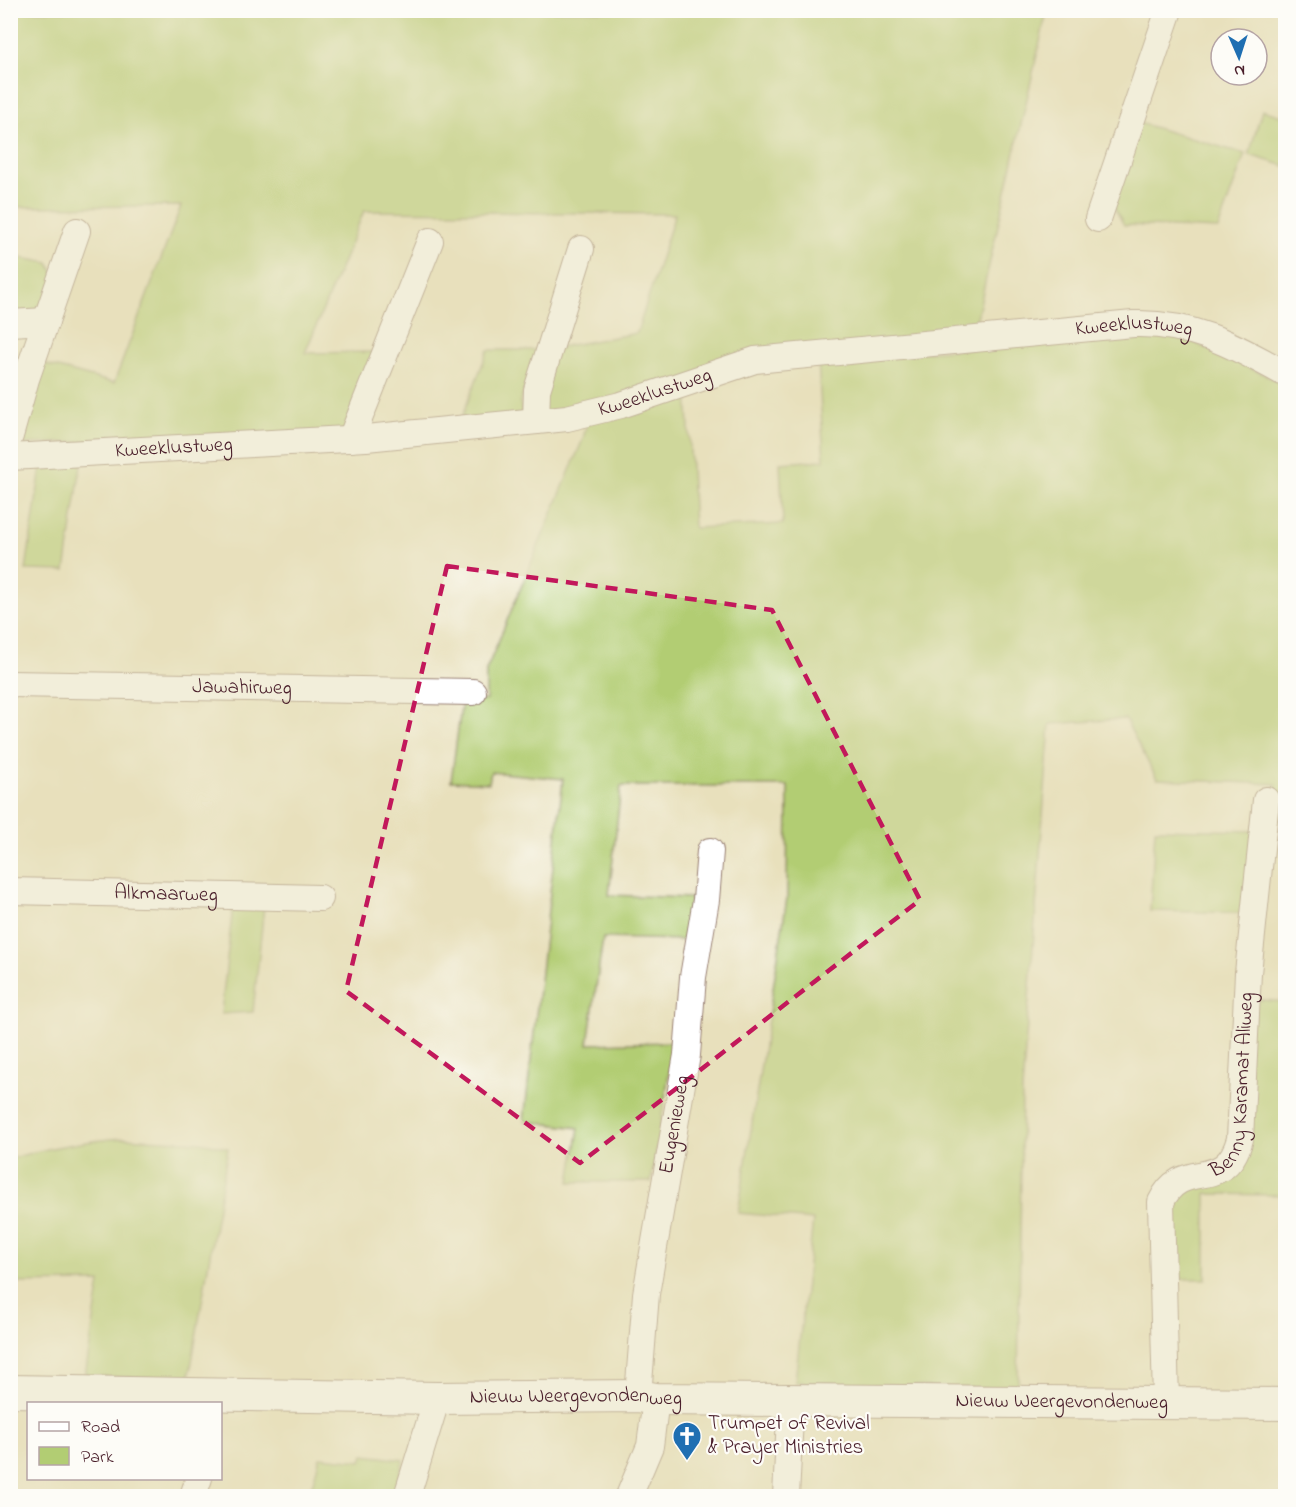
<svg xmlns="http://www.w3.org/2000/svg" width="1296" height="1507" viewBox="0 0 1296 1507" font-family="'Indie Flower',sans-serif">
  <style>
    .green { fill: #b2cd73; stroke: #7e764f; stroke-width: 1.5 }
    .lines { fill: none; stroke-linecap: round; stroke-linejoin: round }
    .minor-casing { stroke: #998074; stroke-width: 28 }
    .tertiary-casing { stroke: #998074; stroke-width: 34 }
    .minor { stroke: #fff; stroke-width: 26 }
    .tertiary { stroke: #fff; stroke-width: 32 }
    .marked { fill: none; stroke: #c2185b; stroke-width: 4.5; stroke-dasharray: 12 8; stroke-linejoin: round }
    .labels { text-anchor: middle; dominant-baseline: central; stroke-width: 4.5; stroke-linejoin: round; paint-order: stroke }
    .street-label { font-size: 21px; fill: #4a1f2b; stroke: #fdfcf7 }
    .poi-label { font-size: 21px; fill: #4a1f2b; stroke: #fdfcf7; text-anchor: start }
  </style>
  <rect width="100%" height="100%" fill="#fdfcf7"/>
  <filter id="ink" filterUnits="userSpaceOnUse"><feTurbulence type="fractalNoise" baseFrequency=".0167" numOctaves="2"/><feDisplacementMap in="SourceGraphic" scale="12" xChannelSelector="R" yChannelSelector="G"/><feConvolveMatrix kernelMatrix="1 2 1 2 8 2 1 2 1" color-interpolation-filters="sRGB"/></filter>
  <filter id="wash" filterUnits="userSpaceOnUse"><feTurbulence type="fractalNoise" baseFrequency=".008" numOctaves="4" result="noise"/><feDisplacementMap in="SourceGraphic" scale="24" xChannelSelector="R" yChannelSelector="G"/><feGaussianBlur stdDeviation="1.35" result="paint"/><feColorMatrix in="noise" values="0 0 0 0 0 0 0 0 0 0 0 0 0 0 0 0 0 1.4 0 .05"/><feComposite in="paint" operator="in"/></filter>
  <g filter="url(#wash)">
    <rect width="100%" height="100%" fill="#e8e0bc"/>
    <g class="green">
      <polygon points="10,11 1047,11 974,331 538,415 549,349 637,333 675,214 364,211 305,353 374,352 344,433 23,444 18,442 36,362 114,383 181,206 11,207"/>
      <polygon points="1262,110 1285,117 1285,166 1249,155"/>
      <polygon points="1139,123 1245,154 1218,229 1124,225 1111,201"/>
      <polygon points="10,256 49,263 55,276 41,316 11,319"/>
      <polygon points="1173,333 1285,384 1285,820 1272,819 1276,784 1157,779 1125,719 1050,724 1022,1090 1018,1390 795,1382 813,1220 738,1213 787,898 788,786 621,786 609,895 691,898 684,940 603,938 588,1044 671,1042 671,1061 651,1182 570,1182 579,1128 524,1121 563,779 491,772 489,783 451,781 462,701 486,700 486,671 583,439 588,419 687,388 694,528 783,524 780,463 824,460 818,360"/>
      <polygon points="488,350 539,350 520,401 522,414 459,424"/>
      <polygon points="82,459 65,571 26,570 42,460"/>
      <polygon points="1155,829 1257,831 1250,913 1150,911"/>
      <polygon points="233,905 264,906 253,1012 221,1014"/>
      <polygon points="1251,999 1285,1002 1285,1195 1206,1194 1206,1279 1169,1279 1170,1194 1223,1175"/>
      <path d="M124 1138 200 1142 228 1148 189 1379 85 1376 100 1282 11 1283 10 1159C48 1147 84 1141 124 1138Z"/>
      <polygon points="364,1455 404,1460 393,1496 309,1496 320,1457 362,1461"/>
    </g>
  </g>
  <g filter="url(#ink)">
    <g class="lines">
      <g class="minor-casing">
        <g id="minor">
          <polyline points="1098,219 1169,10"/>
          <polyline points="10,323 46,321"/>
          <polyline points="536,421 537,390 581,249"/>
          <polyline points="10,436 26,379 77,231"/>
          <polyline points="351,439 430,241"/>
          <path id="s1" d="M10 457 366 438 567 418 621 405 755 360 1133 324C1192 322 1235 346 1286 374"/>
          <path id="s2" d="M10 684 473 692"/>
          <path id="s3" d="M10 891 320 898"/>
          <path id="s4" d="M638 1396 646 1294 687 1055 693 977 706 900 710 851"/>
          <path id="s5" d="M1166 1402 1161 1202C1183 1155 1224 1196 1240 1139L1248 973 1266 800"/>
          <polyline points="193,1496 199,1478"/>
          <polyline points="407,1496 437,1398"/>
          <polyline points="629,1496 650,1446 656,1399"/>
          <polyline points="786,1496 791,1398"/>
        </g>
      </g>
      <g class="tertiary-casing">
        <g id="tertiary">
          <path id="s6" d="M10 1391 437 1398 638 1396 656 1399 1286 1404"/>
        </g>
      </g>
      <use href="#minor" class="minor"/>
      <use href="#tertiary" class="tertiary"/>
    </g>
  </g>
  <path d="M0 0H1296V1507H0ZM447 566 772 610 920 900 580 1163 346 991Z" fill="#e8e0bc" fill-opacity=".55" fill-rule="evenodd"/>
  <path class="marked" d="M447 566 772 610 920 900 580 1163 346 991Z"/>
  <defs>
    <g id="church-pin" transform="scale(1.5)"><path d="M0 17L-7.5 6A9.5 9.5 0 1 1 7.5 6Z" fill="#1f6fb2" stroke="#fdfcf7"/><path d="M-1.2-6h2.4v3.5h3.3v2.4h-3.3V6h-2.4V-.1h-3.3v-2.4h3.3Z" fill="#fff"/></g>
  </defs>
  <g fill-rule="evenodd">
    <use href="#church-pin" x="687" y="1436"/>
  </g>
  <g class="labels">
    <g class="street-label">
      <text stroke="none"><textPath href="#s1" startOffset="1136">Kweeklustweg</textPath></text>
      <text stroke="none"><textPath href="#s1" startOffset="650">Kweeklustweg</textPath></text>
      <text stroke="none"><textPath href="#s1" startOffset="164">Kweeklustweg</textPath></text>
      <text stroke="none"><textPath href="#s2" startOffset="232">Jawahirweg</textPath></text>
      <text stroke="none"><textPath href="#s3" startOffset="156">Alkmaarweg</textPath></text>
      <text stroke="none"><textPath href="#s5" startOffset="358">Benny Karamat Aliweg</textPath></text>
      <text stroke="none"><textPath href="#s4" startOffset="274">Eugenieweg</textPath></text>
      <text stroke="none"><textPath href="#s6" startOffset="566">Nieuw Weergevondenweg</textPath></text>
      <text stroke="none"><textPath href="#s6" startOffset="1052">Nieuw Weergevondenweg</textPath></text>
    </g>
    <g class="poi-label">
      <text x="708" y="1424">Trumpet of Revival<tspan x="708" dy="24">&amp; Prayer Ministries</tspan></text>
    </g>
  </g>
  <rect width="1296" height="1507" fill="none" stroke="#fdfcf7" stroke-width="36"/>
  <rect x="27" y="1402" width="195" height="78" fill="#fdfcf7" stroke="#b5a4a5" stroke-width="1.5"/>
  <rect x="39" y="1422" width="30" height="9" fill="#ffffff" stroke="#b5a4a5" stroke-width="1.5"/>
  <text x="81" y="1432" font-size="18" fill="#4a1f2b">Road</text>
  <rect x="39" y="1447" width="30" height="18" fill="#b2cd73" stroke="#b5a4a5" stroke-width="1.5"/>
  <text x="81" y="1462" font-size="18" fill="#4a1f2b">Park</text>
  <g transform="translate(1239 57) rotate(177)"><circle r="28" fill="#fdfcf7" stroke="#b5a4a5" stroke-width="1.5"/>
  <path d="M0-4.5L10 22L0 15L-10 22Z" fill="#1f6fb2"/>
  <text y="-9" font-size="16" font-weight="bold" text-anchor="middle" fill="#4a1f2b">N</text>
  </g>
</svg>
